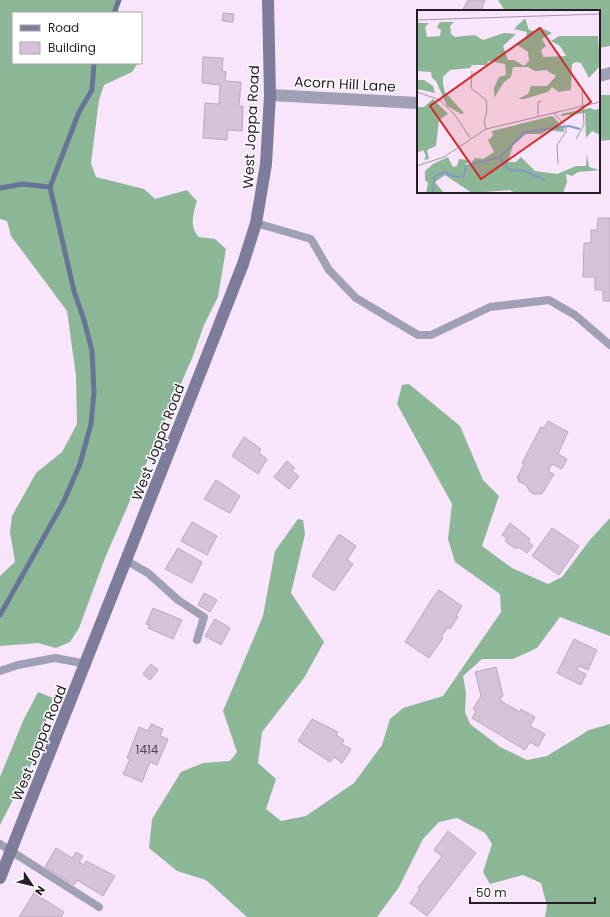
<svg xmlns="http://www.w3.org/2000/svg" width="610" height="917" viewBox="0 0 610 917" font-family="Poppins,sans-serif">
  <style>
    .forest { fill: #8bb796 }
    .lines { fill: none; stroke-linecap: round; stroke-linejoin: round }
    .stream { stroke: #687495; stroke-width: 5 }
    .building { fill: #d6c2d8; stroke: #bba8be }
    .lane { stroke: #a0a0b5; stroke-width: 8 }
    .street { stroke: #a0a0b5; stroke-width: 12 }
    .secondary { stroke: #7d7c9a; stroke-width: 12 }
    .labels { text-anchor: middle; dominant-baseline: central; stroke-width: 3; stroke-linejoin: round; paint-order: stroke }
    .number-label { font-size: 12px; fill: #514752 }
    .street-label { font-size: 14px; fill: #251e26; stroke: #fff }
    .inset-river { fill: none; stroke: #8499c4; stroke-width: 2 }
    .inset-road { fill: none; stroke: #a495a6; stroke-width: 1 }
    .view { fill: #d62828; fill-opacity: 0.15; stroke: #d62828; stroke-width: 2 }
    .inset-edge { fill: none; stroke: #251e26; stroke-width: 2 }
  </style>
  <rect width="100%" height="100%" fill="#f8e4fb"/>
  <g class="forest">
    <path d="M0 0H116L119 13H13V63H138L132 72 104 85 99 100 91 163 96 177 144 189 155 199 187 190 197 201C193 214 189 227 199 237L215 239 226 249 218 297 204 325 193 356 105 558 79 628 70 642 56 648 38 643 0 646V576L15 562 10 532 12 516 36 473 62 452 77 424 76 376 67 311 11 236 7 221 0 219Z"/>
    <polygon points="498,0 610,0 610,46 599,48 599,11 505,11"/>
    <polygon points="599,95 610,95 610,140 599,141"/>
    <polygon points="409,384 460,426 483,480 499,496 482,546 512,568 548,584 562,577 589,541 610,518 610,636 560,617 537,648 513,659 482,659 463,676 466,693 465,712 470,724 500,747 527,760 547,756 589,730 610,724 610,917 545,917 547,906 541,883 523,875 490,884 483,872 492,844 485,833 457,818 439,822 423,839 399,887 377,917 247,917 206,880 177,871 149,848 152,819 181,772 203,763 230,761 237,752 223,711 263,616 275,551 298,519 303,520 305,534 291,593 324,642 304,678 262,732 258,763 276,779 266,809 281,821 306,816 354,783 382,745 390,719 403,708 443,696 501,612 500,594 455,562 448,539 452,504 397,404 402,385"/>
    <polygon points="38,692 53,698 35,757 0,825 0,777 23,721"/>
  </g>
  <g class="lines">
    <g class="stream">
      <polyline points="114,13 119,0"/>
      <polyline points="0,188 22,184 50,187"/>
      <polyline points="0,615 63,503 80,464 91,424 94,392 92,351 84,320 74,291 50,187 79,112 92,90 94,63"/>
    </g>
  </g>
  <g class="building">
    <polygon points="468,0 485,0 481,11 462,11"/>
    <polygon points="223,13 234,14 233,22 222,21"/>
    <polygon points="203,57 223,58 222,71 226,72 225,81 241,82 239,106 243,106 242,131 228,130 227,140 203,138 205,103 219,104 220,85 202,83"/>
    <polygon points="598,218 610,218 610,301 603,301 603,290 595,290 595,277 583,277 584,243 591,243 591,230 597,230"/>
    <polygon points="548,421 568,432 558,454 567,459 562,469 552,464 548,471 554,474 542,494 534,494 530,492 526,485 518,481 519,479 517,478 524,464 522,463 541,427 544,428"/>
    <polygon points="244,437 261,449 259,453 267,459 258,474 232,456"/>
    <polygon points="287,461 295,468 292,471 299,476 289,489 274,477"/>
    <polygon points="216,480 240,496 230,513 204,499"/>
    <polygon points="192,522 217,536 207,555 181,541"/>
    <polygon points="510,523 530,539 528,542 533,546 527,553 518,547 516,549 505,541 507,538 502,535"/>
    <polygon points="552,528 579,546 559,575 532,556"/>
    <polygon points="339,534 356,546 347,560 353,564 334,591 312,576"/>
    <polygon points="178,548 202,562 192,583 165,569"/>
    <polygon points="439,590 462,606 456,616 458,617 450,629 448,627 441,637 443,638 429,658 405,642 432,599"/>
    <polygon points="204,593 217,600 210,612 198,605"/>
    <polygon points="153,608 182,620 173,639 148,628 150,625 146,624"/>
    <polygon points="215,619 230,628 221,645 205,636"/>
    <polygon points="574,639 597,650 588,670 579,666 577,670 586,674 581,685 557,673"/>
    <polygon points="151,664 158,670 150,680 143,674"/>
    <polygon points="496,667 503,696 500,697 501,701 520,712 521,709 535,717 530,726 545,734 538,747 530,742 525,750 472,718 476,711 473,709 481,696 475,672"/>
    <polygon points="312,719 338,732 336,735 344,740 342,744 351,749 342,763 334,757 330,762 298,741"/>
    <polygon points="151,724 163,729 160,736 168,739 157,765 150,762 142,782 123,774 130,759 127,758 139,727 148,731"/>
    <polygon points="448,831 476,853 427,916 410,903 420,889 418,888 442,856 434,850"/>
    <polygon points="56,848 72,858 76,852 83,856 79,862 84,865 86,861 115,876 103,896 77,880 74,885 45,867"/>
    <polygon points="34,893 64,912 61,917 19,917"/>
  </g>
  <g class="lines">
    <g class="lane">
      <polyline points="256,223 311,239 329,270 356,298 418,335 431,335 490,307 549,300 575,315 610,345"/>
      <polyline points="127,561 148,573 178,600 204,617 197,640"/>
      <polyline points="0,671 18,665 55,658 87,664"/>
      <polyline points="0,844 99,907"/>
    </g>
    <g class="street">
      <polyline points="599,76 610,73"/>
      <polyline points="270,95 418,103"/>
    </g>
    <polyline class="secondary" points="0,878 203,366 243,264 256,223 266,164 270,95 268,0"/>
  </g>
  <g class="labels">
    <g class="number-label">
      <text x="147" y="749">1414</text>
    </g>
    <g class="street-label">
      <text transform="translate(345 84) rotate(3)">Acorn Hill Lane</text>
      <text transform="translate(251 127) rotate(-87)">West Joppa Road</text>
      <text transform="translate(158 442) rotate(-69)">West Joppa Road</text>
      <text transform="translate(39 743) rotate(-68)">West Joppa Road</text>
    </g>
  </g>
  <g transform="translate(417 10)">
    <rect width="183" height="183" fill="#f8e4fb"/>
    <path d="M108 8 112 20 117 21 122 17 135 23 125 29 129 36 124 40 126 47 149 46 143 36 134 31 142 26H181L183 56 172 68 164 53 159 52 155 54 154 80 142 82 135 77 131 82 107 89H101L111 84 114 76H130L139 66 129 60 118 61 111 57H96L94 67 87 72 77 88V78L82 67 89 65 88 54 72 51 69 55H55L53 58 33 60 26 67V74L28 82 47 103 44 104 30 96 19 71 15 68 14 62 0 61V13H12L8 17 10 27 23 26 24 20 20 17 23 12H37L33 16 34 24 38 27 58 25 66 30 87 23 99 24 86 36 91 50H97L107 56 112 51 111 42 99 34 109 27 110 22 97 19ZM0 70H7L16 76 18 83 0 79ZM16 89 31 104 22 110 19 136 10 140 12 149 7 150 9 146 6 140 0 143V150V97H7ZM173 98 178 100 183 98V125L175 121 169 128 168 103 144 106V104ZM135 106 147 118V122L131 120 125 124H109L96 135 91 152H99L104 147 118 161 140 164 159 156H169L170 144 172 157 183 160 161 162 155 166 149 164 150 172 146 183H98L93 180 55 183 28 165 18 172 27 183H9L11 173 8 170V161L16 154 31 147 36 157 40 156 42 149 51 150 52 152 48 155 51 157 58 148 66 149 77 142 71 130 76 126 75 121Z" fill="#8bb796"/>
    <path class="inset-river" d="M83 148 92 160 108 161 128 170M16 183 17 167 27 162 39 167 47 166 49 156 83 147 108 122 152 116 163 119"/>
    <path class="inset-road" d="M0 10 183 4M55 61 54 78 69 90 70 101 67 111 69 119M0 82 23 90 38 105 53 128M137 103 149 117V122L140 135 141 154M121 106V92L125 91M159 129 167 115 165 81M0 156 27 147 69 119 183 92"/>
    <path class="view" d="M123 18 174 92 64 169 13 96Z"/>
    <rect width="183" height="183" class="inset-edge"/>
  </g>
  <rect x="12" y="12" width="130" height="52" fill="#ffffff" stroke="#a8a5a8"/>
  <rect x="20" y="25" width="20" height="6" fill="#7d7c9a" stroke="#a8a5a8"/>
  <text x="48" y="32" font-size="12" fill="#251e26">Road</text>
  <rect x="20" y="42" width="20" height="12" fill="#d6c2d8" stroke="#a8a5a8"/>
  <text x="48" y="52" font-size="12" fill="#251e26">Building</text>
  <g transform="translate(32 885) rotate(125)" stroke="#ffffff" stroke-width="3" paint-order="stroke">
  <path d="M0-3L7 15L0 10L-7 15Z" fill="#251e26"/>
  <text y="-6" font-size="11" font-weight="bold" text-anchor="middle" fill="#251e26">N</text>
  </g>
  <path d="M470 897v6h125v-6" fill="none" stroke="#251e26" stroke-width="2"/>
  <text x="476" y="897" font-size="12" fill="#251e26" stroke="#ffffff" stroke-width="3" paint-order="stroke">50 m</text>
</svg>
